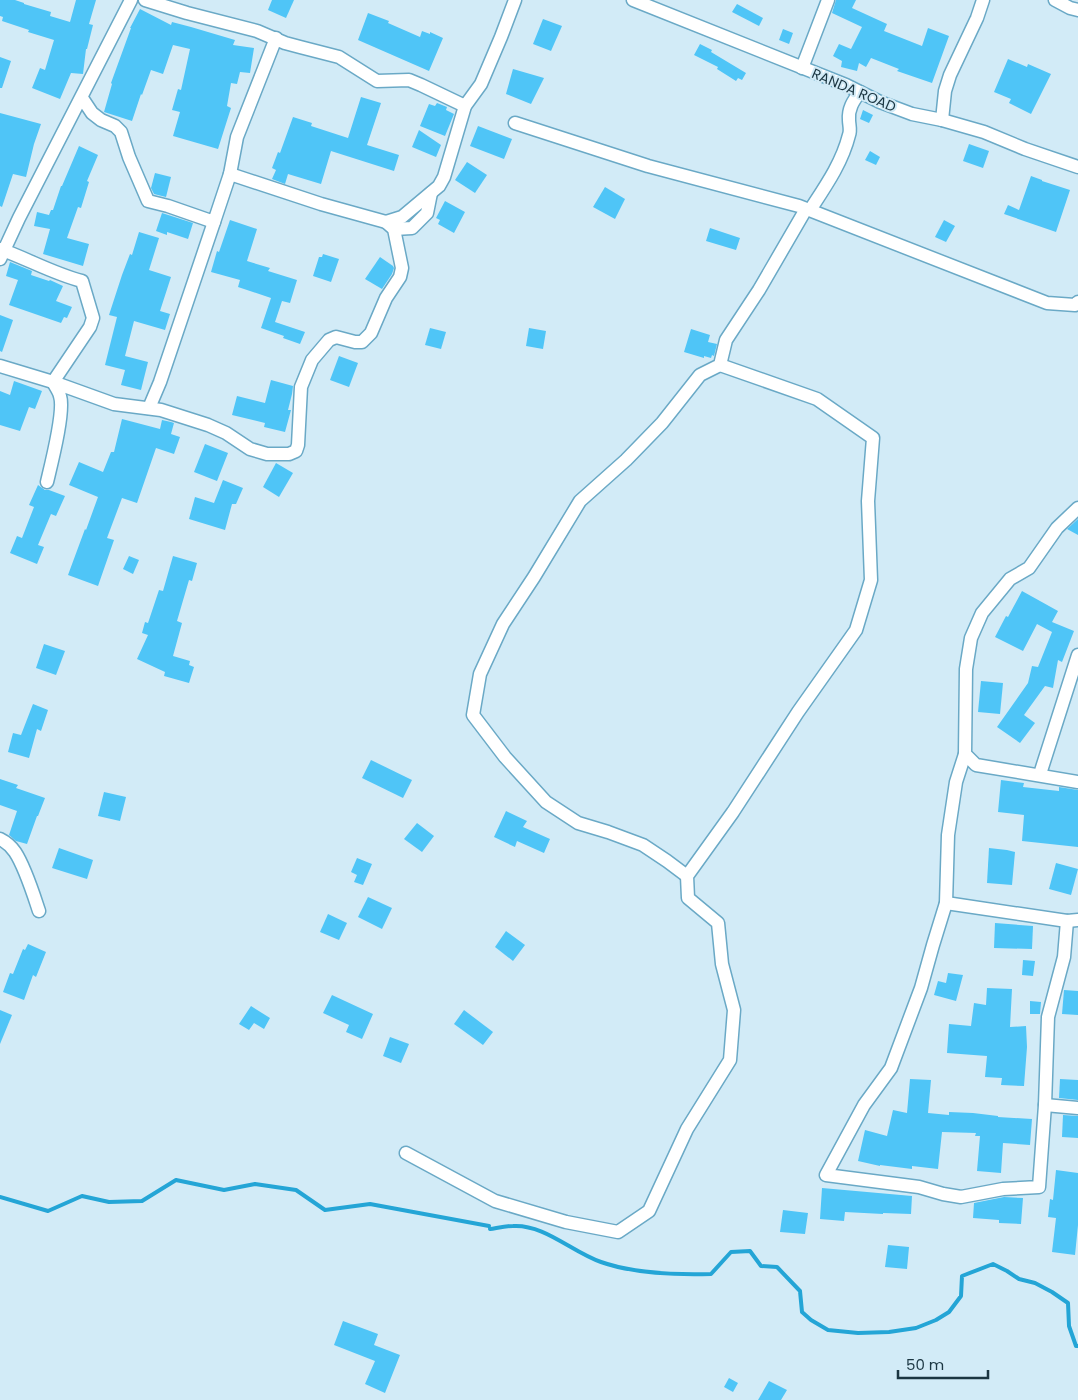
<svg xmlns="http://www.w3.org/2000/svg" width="1078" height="1400" viewBox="0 0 1078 1400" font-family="Poppins,sans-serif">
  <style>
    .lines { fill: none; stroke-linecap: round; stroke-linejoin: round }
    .stream { stroke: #24a5d6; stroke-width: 4 }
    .building { fill: #4fc5f7 }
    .minor-casing { stroke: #6aa9c6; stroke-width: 15 }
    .minor { stroke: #fff; stroke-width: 12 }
    .labels { text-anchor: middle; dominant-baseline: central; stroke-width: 4; stroke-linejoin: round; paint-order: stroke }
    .street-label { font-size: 14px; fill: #1b3642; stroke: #d2ebf7 }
  </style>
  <rect width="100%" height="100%" fill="#d2ebf7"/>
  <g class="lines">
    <g class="stream">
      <polyline points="0,1197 48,1211 82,1196 109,1202 142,1201 176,1180 224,1190 255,1184 296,1190 325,1210 370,1204 489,1226"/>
      <path d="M490 1229C497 1228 505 1226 513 1226 544 1224 572 1252 601 1262 635 1274 675 1275 711 1274L731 1252 750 1251 761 1266 777 1267 800 1291 802 1312 811 1320 828 1330 858 1333 889 1332 916 1328 936 1320 949 1312 961 1296 962 1276 993 1264 1007 1271 1019 1279 1035 1283 1052 1292 1068 1303 1069 1326 1076 1346H1078"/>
    </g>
  </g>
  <g class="building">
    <polygon points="0,0 15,0 24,3 24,4 51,12 50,16 70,22 76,0 96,0 89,24 93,25 87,49 86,49 83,74 71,73 60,99 32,88 40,68 45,70 54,40 28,32 29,30 2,21 3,17 0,16"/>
    <polygon points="272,0 294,0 286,18 268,10"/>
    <polygon points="836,0 856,0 852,8 887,24 884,31 922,46 928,28 949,36 932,83 897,71 899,69 871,58 866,67 859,63 857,71 841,67 842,61 833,56 839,44 851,49 862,27 832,13"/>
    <polygon points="737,4 763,18 759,26 732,12"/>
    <polygon points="140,9 171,25 172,22 191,27 235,40 233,45 254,48 250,73 240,72 237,84 231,83 227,106 231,108 218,149 173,136 180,112 172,110 178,89 181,90 190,49 173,45 163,74 151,70 142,95 141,94 132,121 104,112 112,84 111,83 131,28 130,28"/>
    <polygon points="368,13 389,21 388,23 420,37 422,31 430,34 430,32 443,38 429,71 358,40"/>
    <polygon points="543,19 562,26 551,51 533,44"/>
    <polygon points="783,29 793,33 789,44 779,40"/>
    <polygon points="700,44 712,50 711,52 746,73 742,80 738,78 736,81 717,69 718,67 694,55"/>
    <polygon points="0,57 11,61 2,88 0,88"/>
    <polygon points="1008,59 1027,67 1028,64 1051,74 1031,114 1009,103 1011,99 994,92"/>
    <polygon points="513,69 544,78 531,104 506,94"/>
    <polygon points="361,97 381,103 367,145 399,155 394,171 331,151 321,184 288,174 285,184 272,179 276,170 272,168 278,152 280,153 293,117 312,123 311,126 348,138"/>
    <polygon points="437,103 447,107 446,110 454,114 445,136 420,126 429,104 435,106"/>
    <polygon points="863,110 873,115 869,123 860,119"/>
    <polygon points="0,113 41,124 34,144 26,177 13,174 2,207 0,206"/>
    <polygon points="478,126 512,139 504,159 470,146"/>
    <polygon points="419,130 441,145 436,157 412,147"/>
    <polygon points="969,144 989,151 983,168 963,161"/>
    <polygon points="79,146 98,155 87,181 89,182 81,208 78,207 67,238 89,244 83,266 43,254 50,229 34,226 37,212 49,215 51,210 53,210 61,186 62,186"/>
    <polygon points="870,151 880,157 876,165 865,160"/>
    <polygon points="467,162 487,175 475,193 455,180"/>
    <polygon points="155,173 171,177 166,197 154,194 151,188"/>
    <polygon points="1031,176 1042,180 1042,181 1070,190 1056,232 1004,214 1008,205 1019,210"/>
    <polygon points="605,187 625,199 615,219 593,207"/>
    <polygon points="445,201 465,212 454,233 438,224 440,220 436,218"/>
    <polygon points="162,213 193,223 188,239 167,232 167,235 156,231"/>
    <polygon points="230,220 257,229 247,261 270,268 268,271 297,280 290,303 282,301 275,322 305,332 300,344 283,338 284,336 261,328 271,298 238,287 240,280 211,272 217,251 219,252"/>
    <polygon points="944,220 955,226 946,242 935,237"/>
    <polygon points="710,228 740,238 736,250 706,241"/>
    <polygon points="139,232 159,238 149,270 171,277 160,311 170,314 165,330 134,321 125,356 148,362 141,390 121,385 125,370 105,365 117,317 109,315 122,275 130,254 132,255"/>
    <polygon points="323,254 339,259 331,282 313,276 319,257 322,257"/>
    <polygon points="380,257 393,266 394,268 392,274 382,289 365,279"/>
    <polygon points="10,262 32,271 31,275 49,281 50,280 63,286 56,301 72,307 67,318 64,317 61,323 9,305 18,280 6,276"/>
    <polygon points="0,315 13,320 2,352 0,351"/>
    <polygon points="430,328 446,332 441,349 425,345"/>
    <polygon points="529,328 546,331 543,349 526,346"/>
    <polygon points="691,329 710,335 708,342 717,344 714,356 712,355 711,358 704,356 704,358 684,352"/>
    <polygon points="339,356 358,363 349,387 330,380"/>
    <polygon points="271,380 293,386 292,394 288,410 291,410 285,432 264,427 265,423 232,415 237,396 265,403"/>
    <polygon points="14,381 42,391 35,409 29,407 20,431 0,425 0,391 10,395"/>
    <polygon points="122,419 160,429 162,420 171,422 174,423 171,434 180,437 174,454 156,448 137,503 122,498 107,538 114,540 98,586 68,575 85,529 86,530 98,497 69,485 79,462 103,472 111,452 114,452"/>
    <polygon points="205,444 228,453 217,481 194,472"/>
    <polygon points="276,463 293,473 279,497 263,487"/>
    <polygon points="223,480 243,488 236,504 232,504 225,530 189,519 195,497 214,503"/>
    <polygon points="38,485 45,490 49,490 65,496 56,516 51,514 38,545 44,547 37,564 10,553 17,536 22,538 34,507 29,505"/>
    <polygon points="1078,519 1078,535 1067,529"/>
    <polygon points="129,556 139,560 133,574 123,569"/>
    <polygon points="173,556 197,563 192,581 189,580 177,621 182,623 173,656 190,661 189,665 194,667 189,683 164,676 165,672 137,659 148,635 142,633 145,622 148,623 159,590 163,591"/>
    <polygon points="1022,591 1058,611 1052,622 1074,631 1062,662 1058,660 1053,688 1045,686 1024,715 1035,723 1020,743 997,727 1028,683 1032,666 1038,667 1052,632 1037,624 1023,651 995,637 1006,616 1008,617"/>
    <polygon points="44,644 65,651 56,675 36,668"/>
    <polygon points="981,681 1003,683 1000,714 978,712"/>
    <polygon points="33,704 48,710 41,731 37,729 29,758 8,752 13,733 21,735"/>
    <polygon points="371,760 412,780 403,798 362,778"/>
    <polygon points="0,779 18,785 16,788 45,798 38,816 37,816 27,844 16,841 9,835 17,811 0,805"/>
    <polygon points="1001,780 1024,783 1023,787 1059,791 1059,787 1078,790 1078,847 1022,841 1024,815 998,812"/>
    <polygon points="104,792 126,797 120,821 98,816"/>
    <polygon points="506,811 527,821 523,827 550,839 544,853 517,841 515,847 494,837"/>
    <polygon points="417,823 434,836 422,852 404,839"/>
    <polygon points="59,848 93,860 87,879 52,868"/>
    <polygon points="989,848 1007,850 1015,852 1012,885 987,883"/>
    <polygon points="357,858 372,864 363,885 354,882 357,875 351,872"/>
    <polygon points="1056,863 1078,869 1071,895 1049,889"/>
    <polygon points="368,897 392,908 382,929 358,917"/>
    <polygon points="328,914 347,923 339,940 320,932"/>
    <polygon points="995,923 1033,926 1032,949 994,948"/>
    <polygon points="506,931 525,945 513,961 495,947"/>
    <polygon points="28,944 46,952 36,977 33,975 24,1000 3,992 10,973 13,974 23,949 25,950"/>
    <polygon points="1023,960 1035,961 1033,976 1022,975"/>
    <polygon points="948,973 963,975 956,1001 934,995 938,981 946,983"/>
    <polygon points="987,988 1012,989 1010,1027 1026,1026 1027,1047 1024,1086 1001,1085 1002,1078 985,1077 987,1056 947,1053 949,1024 971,1026 974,1003 986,1005"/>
    <polygon points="1064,990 1078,991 1078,1015 1062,1014"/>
    <polygon points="332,995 373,1014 362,1039 346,1032 349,1025 323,1013"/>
    <polygon points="1030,1001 1041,1002 1040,1014 1030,1014"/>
    <polygon points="251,1006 270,1018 264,1029 254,1023 249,1030 239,1024"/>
    <polygon points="0,1010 12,1015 0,1044"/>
    <polygon points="464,1010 493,1032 483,1045 454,1024"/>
    <polygon points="390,1037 409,1044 401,1063 383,1056"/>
    <polygon points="910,1079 931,1080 928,1113 949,1115 949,1112 973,1113 998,1116 998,1117 1032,1119 1030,1145 1003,1143 1001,1173 977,1171 980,1136 975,1136 976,1133 942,1132 938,1169 912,1166 912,1169 880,1165 880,1166 858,1161 865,1130 887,1136 893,1110 907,1113"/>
    <polygon points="1060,1079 1078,1080 1078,1100 1059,1098"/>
    <polygon points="1063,1115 1078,1116 1078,1138 1062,1137"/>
    <polygon points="1056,1170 1078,1173 1078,1225 1075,1255 1052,1252 1056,1218 1048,1217 1050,1199 1053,1200"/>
    <polygon points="822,1188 912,1196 911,1214 883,1213 883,1214 845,1212 844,1221 820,1219"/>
    <polygon points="1004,1197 1023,1198 1021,1224 999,1223 999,1220 973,1218 974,1203"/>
    <polygon points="783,1210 808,1213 805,1234 780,1232"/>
    <polygon points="888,1245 909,1247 907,1269 885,1267"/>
    <polygon points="343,1321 378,1334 374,1345 400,1355 385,1393 365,1384 375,1361 334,1345"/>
    <polygon points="729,1378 738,1383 733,1392 724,1387"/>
    <polygon points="769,1381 787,1390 781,1400 758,1400"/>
  </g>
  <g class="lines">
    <g class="minor-casing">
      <g id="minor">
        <polyline points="145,0 187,13 257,31 285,43 300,47 339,57 377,81 409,80 421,85 465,106"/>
        <polyline points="633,0 846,85 880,102 912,114 942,120 984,132 1025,149 1078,167"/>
        <polyline points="1055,0 1070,8 1078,10"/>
        <polyline points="802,68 828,0"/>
        <polyline points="82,98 92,113 101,120 115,126 121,132 129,157 148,201 168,206 214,222 230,174 321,204 386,222"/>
        <polyline points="942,120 945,91 950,75 977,18 983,0"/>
        <polyline points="515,123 648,166 799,206 1047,303 1075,305 1078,302"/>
        <polyline points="230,174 237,137 276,38"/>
        <path d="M810 210C825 187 842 163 849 135 851 130 849 125 849 120 848 109 853 101 860 92"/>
        <polyline points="394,229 412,228 427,213 431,193"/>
        <path d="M0 249C28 259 54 274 82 281L93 318 90 327 53 382C55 386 59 391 60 396 65 411 51 465 47 482"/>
        <polyline points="0,259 19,218 131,0"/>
        <polyline points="0,366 53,382 114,404 161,410 208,425 226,433 250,449 267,454 289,454 296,451 298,445 301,387 312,360 329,340 336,337 355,342 362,342 371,333 386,298 400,277 402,268 394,229 386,222 402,217 439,186 444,177 465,106 481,84 501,37 515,0"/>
        <polyline points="149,408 160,382 214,222"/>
        <polyline points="1078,508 1057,528 1029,568 1010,579 982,613 971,638 966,669 965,754 976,765 1078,782"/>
        <polyline points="965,754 956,782 948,835 946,903 933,945 921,988 891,1068 864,1105 826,1175 919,1187 943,1194 961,1197 1003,1189 1039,1187 1045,1105 1048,1017 1064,957 1067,921"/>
        <polyline points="1040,774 1078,655"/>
        <path d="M0 839C6 842 11 846 15 852 25 867 33 893 39 911"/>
        <polyline points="687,876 667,861 643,845 608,832 578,823 546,802 505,757 473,715 480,674 503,624 534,577 580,501 626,460 662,423 700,375 720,365 726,340 759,290 806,209"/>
        <polyline points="946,903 1067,921 1078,920"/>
        <polyline points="1045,1105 1078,1108"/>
        <polyline points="406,1153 495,1201 566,1222 618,1232 649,1211 687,1129 730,1060 734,1010 722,964 718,923 688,898 687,876 733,812 798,712 856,630 871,580 868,501 873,438 817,399 720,365"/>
      </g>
    </g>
    <use href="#minor" class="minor"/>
  </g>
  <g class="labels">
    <g class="street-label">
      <text transform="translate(854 90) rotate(23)">RANDA ROAD</text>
    </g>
  </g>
  <path d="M898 1370v8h90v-8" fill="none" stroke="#1b3642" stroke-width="2.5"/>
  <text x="906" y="1370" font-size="15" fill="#1b3642" stroke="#d2ebf7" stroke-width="4" paint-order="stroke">50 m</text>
</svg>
